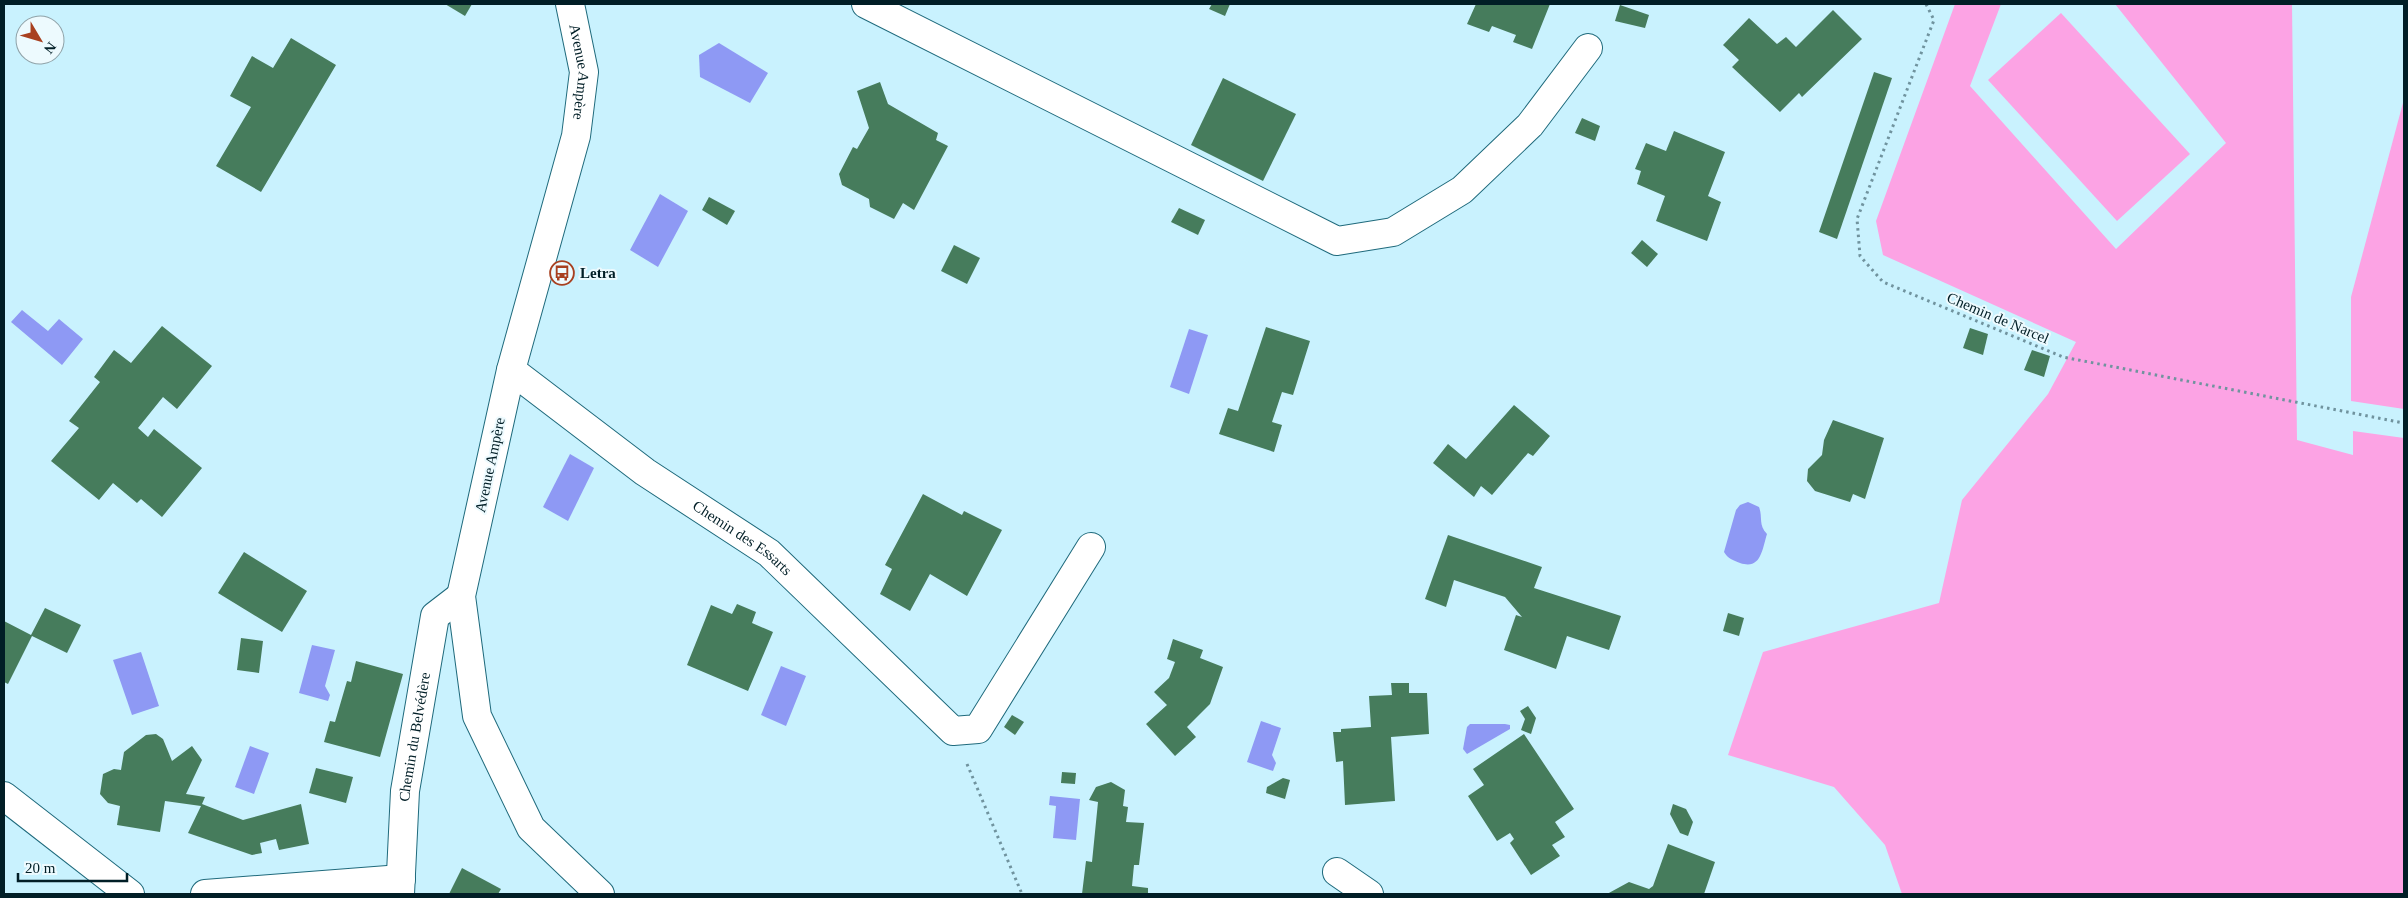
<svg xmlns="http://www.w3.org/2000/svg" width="2408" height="898" viewBox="0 0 2408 898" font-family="Georgia,serif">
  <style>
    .green { fill: #fca3e4 }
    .water { fill: #8e99f4 }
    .building { fill: #467c5c }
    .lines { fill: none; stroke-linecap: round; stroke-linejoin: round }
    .street-casing { stroke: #1f6a7c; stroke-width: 30 }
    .secondary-casing { stroke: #1f6a7c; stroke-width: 30 }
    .path { stroke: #70939e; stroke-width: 3; stroke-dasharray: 2.5 4; stroke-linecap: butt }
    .street { stroke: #fff; stroke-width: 28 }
    .secondary { stroke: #fff; stroke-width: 28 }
    .labels { text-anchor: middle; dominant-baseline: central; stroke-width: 4; stroke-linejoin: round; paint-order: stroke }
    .street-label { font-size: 15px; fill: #011e26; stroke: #edfafe }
    .poi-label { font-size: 15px; font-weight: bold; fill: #011e26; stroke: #edfafe; text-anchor: start }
  </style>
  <rect width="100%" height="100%" fill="#c9f2fe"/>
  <g class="green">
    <polygon points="1955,4 2001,4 1970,86 2116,249 2226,143 2115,4 2292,4 2297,440 2353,455 2353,431 2404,438 2404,894 1902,894 1885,845 1834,787 1728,755 1763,652 1939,603 1962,500 2048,394 2076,342 1883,255 1876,221"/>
    <polygon points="2061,13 2190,154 2117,221 1988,80"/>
    <polygon points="2404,99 2404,409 2351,401 2351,297"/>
  </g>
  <g class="water">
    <polygon points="719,43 768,73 750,103 700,77 699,55"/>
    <polygon points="660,194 688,211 658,267 630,250"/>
    <polygon points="22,310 48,331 59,319 83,339 62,365 11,322"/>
    <polygon points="1189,329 1208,335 1189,394 1170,387"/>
    <polygon points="570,454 594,468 568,521 543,507"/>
    <path d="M1748 502 1759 507C1763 517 1758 525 1767 534 1762 550 1761 570 1740 563 1733 560 1728 559 1724 552L1736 510 1740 505Z"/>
    <polygon points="312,645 335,650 325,686 330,695 328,701 299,693"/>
    <polygon points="141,652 159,706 132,715 113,660"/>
    <polygon points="781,666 806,676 786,726 761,715"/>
    <polygon points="1261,721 1281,728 1272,755 1276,763 1273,771 1247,762"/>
    <polygon points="1470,724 1505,724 1510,725 1510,729 1467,754 1463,749 1467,727"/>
    <polygon points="250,746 269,753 254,794 235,787"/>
    <polygon points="1050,796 1080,799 1076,840 1053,838 1056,806 1049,805"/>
  </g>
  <g class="building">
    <polygon points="445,4 472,4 465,16"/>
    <polygon points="1212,4 1230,4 1225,16 1209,9"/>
    <polygon points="1476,4 1550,4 1532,49 1513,42 1516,35 1492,26 1489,32 1467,24"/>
    <polygon points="1620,5 1649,15 1645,28 1615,21"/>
    <polygon points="1833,10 1862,39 1802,97 1799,93 1780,112 1732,67 1739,60 1723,45 1749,18 1777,44 1786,37 1796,47"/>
    <polygon points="291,38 336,65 261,192 216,166 251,107 230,96 252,56 273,68"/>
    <polygon points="1874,72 1892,78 1837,239 1819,232"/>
    <polygon points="1223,78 1296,114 1263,181 1191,145"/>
    <polygon points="880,82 888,104 938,133 936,140 948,146 914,210 903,203 894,219 870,207 869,199 842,185 839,174 853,147 857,149 869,128 857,91"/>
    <polygon points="1582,118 1600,126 1595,141 1575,133"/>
    <polygon points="1674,131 1725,152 1708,196 1721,202 1707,241 1656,221 1665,196 1637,184 1641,171 1635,169 1646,143 1666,151"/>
    <polygon points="709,197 735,211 727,225 702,210"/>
    <polygon points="1179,208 1205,220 1198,235 1171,222"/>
    <polygon points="1642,240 1658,254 1647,267 1631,253"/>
    <polygon points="954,245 980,258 967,284 941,271"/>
    <polygon points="162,326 212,366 177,409 163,397 138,428 148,437 154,429 202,468 162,517 141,499 137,503 113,483 99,500 51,461 79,428 69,421 100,382 94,377 114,350 131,363"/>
    <polygon points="1266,327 1310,341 1293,395 1282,392 1272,422 1282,425 1274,452 1219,434 1228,408 1238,411"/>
    <polygon points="1970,328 1988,334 1983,355 1963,348"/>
    <polygon points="2032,350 2050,356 2044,377 2024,370"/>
    <polygon points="1514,405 1550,436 1533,456 1528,453 1492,495 1481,486 1474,497 1433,463 1448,444 1466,459"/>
    <polygon points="1833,420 1884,438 1865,499 1853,494 1850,502 1815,491 1807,481 1808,469 1822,455 1824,440"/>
    <polygon points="923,494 962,515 964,511 1002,530 967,596 930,574 910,611 880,594 892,569 885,565"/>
    <polygon points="1448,535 1542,567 1534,588 1621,616 1609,650 1567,636 1556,669 1504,650 1516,615 1522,617 1505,597 1454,580 1446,607 1425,599"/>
    <polygon points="244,552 307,591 282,632 218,593"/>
    <polygon points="737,604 756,612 752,623 773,632 748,691 687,665 711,605 732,614"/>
    <polygon points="45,608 81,625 67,653 32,636 8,684 4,682 4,621 31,635"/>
    <polygon points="1728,613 1744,618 1739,636 1723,631"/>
    <polygon points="241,638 263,641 259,673 237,670"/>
    <polygon points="1173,639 1203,650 1200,658 1223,667 1210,704 1187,727 1196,737 1175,756 1146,724 1167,705 1154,692 1169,678 1175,662 1167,659"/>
    <polygon points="356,661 403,674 380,757 324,742 330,721 335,722 347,681 351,682"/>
    <polygon points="1391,683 1409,683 1409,693 1427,693 1429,734 1391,737 1395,801 1345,805 1343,761 1336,762 1333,732 1341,732 1341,729 1371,727 1369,696 1392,695"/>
    <polygon points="1528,706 1536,718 1531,734 1521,730 1525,719 1520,711"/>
    <polygon points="1012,715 1024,722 1015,735 1004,727"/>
    <polygon points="156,734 163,739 172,761 192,746 202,760 186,794 205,797 202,804 243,820 301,804 309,844 279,850 276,839 260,843 262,853 252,855 188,833 201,806 165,801 160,832 117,825 120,806 108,803 100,794 103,774 114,769 121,770 124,752 146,735"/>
    <polygon points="1524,734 1574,809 1555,822 1565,837 1552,845 1560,856 1531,875 1510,843 1514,839 1510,833 1497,841 1468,796 1484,785 1473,769"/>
    <polygon points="316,768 353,777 346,803 309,793"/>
    <polygon points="1062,772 1076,773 1075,784 1061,783"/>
    <polygon points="1283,778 1290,780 1285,799 1266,793 1267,787"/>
    <polygon points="1111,782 1125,790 1123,806 1128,807 1126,822 1144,823 1139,865 1134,865 1132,886 1148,888 1148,894 1082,894 1086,861 1092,862 1098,802 1089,800 1096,787"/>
    <polygon points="1673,804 1686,809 1693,822 1688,836 1680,833 1670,814"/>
    <polygon points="1668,844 1715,862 1704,894 1607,894 1629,882 1649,889 1653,886"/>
    <polygon points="462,868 501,889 498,894 449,894"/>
  </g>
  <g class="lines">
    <g class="street-casing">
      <g id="street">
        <polyline points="866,4 1337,241 1393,232 1462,190 1530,125 1588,48"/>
        <path id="s1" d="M511 370 645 472 769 553 953 731 978 729 1091 547"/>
        <polyline points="4,796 130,894"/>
        <polyline points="1337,872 1369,894"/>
        <polyline points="205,894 401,879"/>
        <path id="s2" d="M400 894 405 791 435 616 461 596"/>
      </g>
    </g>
    <g class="secondary-casing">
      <g id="secondary">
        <path id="s3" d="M570 4 584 72 576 136 511 370 461 596 477 716 531 828 600 894"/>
      </g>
    </g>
    <g class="path">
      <polyline points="1926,4 1934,20 1857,219 1860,256 1883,282 2063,357 2404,423"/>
      <polyline points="967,764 1022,894"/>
    </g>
    <use href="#street" class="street"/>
    <use href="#secondary" class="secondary"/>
  </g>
  <defs>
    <g id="bus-ring" transform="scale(1.25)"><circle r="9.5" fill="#edfafe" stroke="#a84020" stroke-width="1.5"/><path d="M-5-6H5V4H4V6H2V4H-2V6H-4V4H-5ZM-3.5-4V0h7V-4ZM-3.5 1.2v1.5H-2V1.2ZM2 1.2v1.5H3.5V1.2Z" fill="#a84020"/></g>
  </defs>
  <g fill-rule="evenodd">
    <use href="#bus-ring" x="562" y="273"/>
  </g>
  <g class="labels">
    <g class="street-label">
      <text stroke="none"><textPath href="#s3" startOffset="69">Avenue Ampère</textPath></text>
      <text transform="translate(1998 318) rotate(23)">Chemin de Narcel</text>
      <text transform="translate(490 465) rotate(-78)">Avenue Ampère</text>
      <text stroke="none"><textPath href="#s1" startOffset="286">Chemin des Essarts</textPath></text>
      <text stroke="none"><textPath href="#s2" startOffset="158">Chemin du Belvédère</textPath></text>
    </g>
    <g class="poi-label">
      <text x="580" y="273">Letra</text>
    </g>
  </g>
  <rect width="2408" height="898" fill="none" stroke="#011e26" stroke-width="10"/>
  <g transform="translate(40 40) rotate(128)"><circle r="24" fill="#edfafe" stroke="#8fa2a8"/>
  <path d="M0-4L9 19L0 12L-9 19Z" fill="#a84020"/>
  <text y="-8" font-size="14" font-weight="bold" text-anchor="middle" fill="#011e26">N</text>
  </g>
  <path d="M18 873v8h109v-8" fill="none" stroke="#011e26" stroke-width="2.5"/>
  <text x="25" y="873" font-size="15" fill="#011e26" stroke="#edfafe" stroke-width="4" paint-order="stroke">20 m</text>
</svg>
